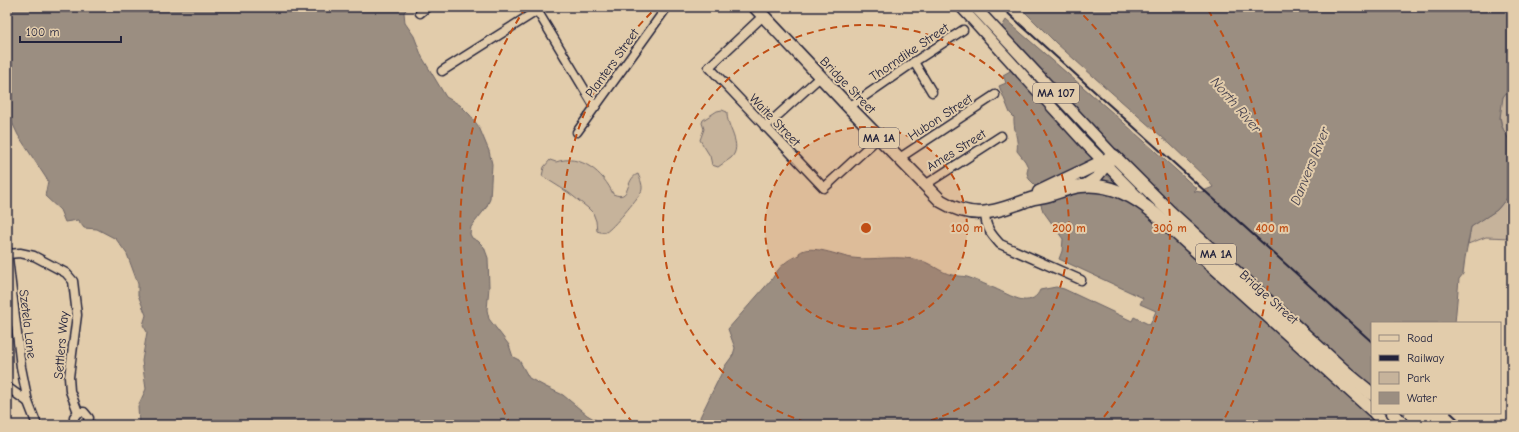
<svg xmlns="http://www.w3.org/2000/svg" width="1519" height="432" viewBox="0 0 1519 432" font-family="'Comic Neue',sans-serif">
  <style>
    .built { fill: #d3bea2 }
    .green { fill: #c6b39b; stroke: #746a6b }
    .water { fill: #9b8e81; stroke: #6b6365 }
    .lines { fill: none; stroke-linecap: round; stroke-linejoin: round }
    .minor-casing { stroke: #22223b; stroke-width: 11 }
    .major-casing { stroke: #22223b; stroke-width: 13 }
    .highway-casing { stroke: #22223b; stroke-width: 15 }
    .minor { stroke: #e2ccab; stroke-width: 8 }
    .major { stroke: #e2ccab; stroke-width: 10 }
    .highway { stroke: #e2ccab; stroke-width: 12 }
    .rail { stroke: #22223b; stroke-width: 2 }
    .ring { fill: none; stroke: #c04e15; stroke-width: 2; stroke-dasharray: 7 5 }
    .labels { text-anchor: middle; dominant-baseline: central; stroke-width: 4; stroke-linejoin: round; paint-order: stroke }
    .shield { fill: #e2ccab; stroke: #5c555d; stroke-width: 1 }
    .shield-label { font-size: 12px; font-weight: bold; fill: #22223b }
    .street-label { font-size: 13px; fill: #22223b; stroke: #e2ccab }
    .water-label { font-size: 14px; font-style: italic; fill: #403d4c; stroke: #e2ccab }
    .centre { fill: #c04e15; stroke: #e2ccab; stroke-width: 2 }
    .ring-label { font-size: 12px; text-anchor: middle; font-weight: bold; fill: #c04e15; stroke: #e2ccab; stroke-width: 4; stroke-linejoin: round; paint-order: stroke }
  </style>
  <rect width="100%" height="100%" fill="#e2ccab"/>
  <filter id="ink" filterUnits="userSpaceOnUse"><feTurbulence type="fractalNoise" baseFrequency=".025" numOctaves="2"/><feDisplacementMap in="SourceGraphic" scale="8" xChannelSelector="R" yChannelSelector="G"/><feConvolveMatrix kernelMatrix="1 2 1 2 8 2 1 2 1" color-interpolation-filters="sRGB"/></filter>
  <g filter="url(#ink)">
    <polygon class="built" points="7,319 13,368 12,373 7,376"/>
    <g class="green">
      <path d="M1512 85V145C1499 128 1493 101 1512 85Z"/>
      <path d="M722 110 727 112C726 127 744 145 731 158 727 161 722 164 718 167L712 165 710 156 700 140 704 129 702 123 703 120 717 111Z"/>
      <path d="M550 160 556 162C580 153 604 173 613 194 632 202 624 179 638 174 640 179 644 187 641 192 638 198 612 229 606 232 603 233 600 232 597 231L596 221 593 213 588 208 569 193 542 176 544 167Z"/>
      <polygon points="1512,192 1512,235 1511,238 1486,237 1468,244 1471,227 1497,210"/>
    </g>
    <g class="water">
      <polygon points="7,7 409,7 404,12 405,23 414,36 422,57 446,97 460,105 470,115 479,127 489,151 492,164 490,199 486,208 471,227 470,234 472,238 478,241 484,247 488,258 489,287 487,310 489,319 509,345 513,357 519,360 529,378 546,387 563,395 587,415 599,422 601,425 139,425 138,406 146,389 142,361 147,332 143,325 146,315 138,295 138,284 127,254 116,239 97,229 84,228 78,220 65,222 60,210 45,196 48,181 18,135 7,112"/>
      <path d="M1020 7H1512V85L1503 97 1500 118 1502 127 1512 145V192L1497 210 1471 227 1465 258 1463 274 1459 279 1455 323H1372V413H1405L1401 425H701L700 417 725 366 733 355 735 348 728 329 772 279C779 267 786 260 799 255V253C811 243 838 256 852 258 874 261 899 254 922 261 932 264 940 272 952 275 956 276 962 276 967 277 974 279 982 283 989 286 1000 290 1012 298 1023 300 1031 301 1037 297 1040 290L1056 287 1064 289 1132 321 1134 317 1150 325 1156 311 1140 304 1143 298 1059 259 1062 251 1063 239 1043 211 1034 184 1029 179 1027 173 1028 167 1025 161 1017 151C1019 140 1013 129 1014 117L1010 113 999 86 1006 83 1003 75 1010 71 1002 27 1006 20 1114 114 1197 189 1194 191 1201 192 1213 187 1207 179 1170 144 1103 85 1056 43Z"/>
    </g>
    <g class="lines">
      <g class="minor-casing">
        <g id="minor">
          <polyline points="535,7 595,107"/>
          <polyline points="420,13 427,7"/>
          <polyline points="763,16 709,67 824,188 879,137"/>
          <polyline points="914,62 932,92"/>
          <polyline points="442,71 543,7"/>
          <polyline points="849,107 914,62 963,30"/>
          <polyline points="765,127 820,77"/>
          <polyline points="577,132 667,7"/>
          <polyline points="898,159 995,95"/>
          <polyline points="925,185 1001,136"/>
          <path d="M985 212C985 227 991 234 1000 244L1081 280"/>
          <polyline points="7,250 21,367 28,402 37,425"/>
          <polyline points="8,254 20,253 34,256 66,273 73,281 77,315 69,377 70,391 78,412"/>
          <polyline points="7,387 28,402"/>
          <polyline points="77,425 74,423 74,417 78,412 84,412 89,418 87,425"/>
        </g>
      </g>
      <g class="major-casing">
        <g id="major">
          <polyline points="961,7 1082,140 1141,200"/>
          <polyline points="975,7 1114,156 1097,177 1083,186"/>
        </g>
      </g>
      <g class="highway-casing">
        <g id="highway">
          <path d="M755 7 849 107 941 201C974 221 995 212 1028 200 1035 197 1042 197 1049 195 1059 192 1070 187 1081 186 1108 183 1134 196 1154 213L1372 410"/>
          <polyline points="1039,192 1114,156 1170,212 1349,375 1372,394"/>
          <polyline points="1375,413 1386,425"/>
          <polyline points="1393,413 1403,425"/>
        </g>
      </g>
      <use href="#minor" class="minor"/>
      <use href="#major" class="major"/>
      <use href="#highway" class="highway"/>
      <g class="rail">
        <polyline points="1001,7 1372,342"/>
        <polyline points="1451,413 1464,425"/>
      </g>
    </g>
  </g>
  <circle cx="866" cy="228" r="101" fill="#c04e15" fill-opacity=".12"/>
  <g class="ring">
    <circle cx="866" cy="228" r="101"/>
    <path d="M817 425A203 203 0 1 1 915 425"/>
    <path d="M633 423A304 304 0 0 1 657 7M1075 7A304 304 0 0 1 1099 423"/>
    <path d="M511 425A406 406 0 0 1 524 10M1208 10A406 406 0 0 1 1221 425"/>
  </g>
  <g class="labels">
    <g class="shield">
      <rect x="1033" y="83" width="46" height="20" rx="3"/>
      <rect x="859" y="128" width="40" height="20" rx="3"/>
      <rect x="1196" y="244" width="40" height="20" rx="3"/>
    </g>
    <g class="shield-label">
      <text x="1056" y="93">MA 107</text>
      <text x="879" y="138">MA 1A</text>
      <text x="1216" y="254">MA 1A</text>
    </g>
    <g class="street-label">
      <text transform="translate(909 52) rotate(-34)">Thorndike Street</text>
      <text transform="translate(612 63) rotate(-54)">Planters Street</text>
      <text transform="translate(848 85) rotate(46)">Bridge Street</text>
      <text transform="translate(940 117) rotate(-33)">Hubon Street</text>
      <text transform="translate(775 120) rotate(46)">Waite Street</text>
      <text transform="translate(956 150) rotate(-32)">Ames Street</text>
      <text transform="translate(1269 297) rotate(42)">Bridge Street</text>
      <text transform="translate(28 324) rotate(83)">Szetela Lane</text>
      <text transform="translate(61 345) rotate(-85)">Settlers Way</text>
    </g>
    <g class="water-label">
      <text transform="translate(1236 105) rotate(49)">North River</text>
      <text transform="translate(1310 166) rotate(-68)">Danvers River</text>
    </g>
  </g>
  <circle cx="866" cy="228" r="6" class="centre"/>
  <g class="ring-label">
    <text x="967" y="232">100 m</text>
    <text x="1069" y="232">200 m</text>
    <text x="1170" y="232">300 m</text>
    <text x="1272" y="232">400 m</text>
  </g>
  <rect width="1519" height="432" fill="none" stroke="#e2ccab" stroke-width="24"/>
  <rect x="12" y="12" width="1495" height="408" fill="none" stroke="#22223b" stroke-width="1.5" filter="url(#ink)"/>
  <rect x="1371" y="322" width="130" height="92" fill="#e2ccab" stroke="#95887e"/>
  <rect x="1379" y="335" width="20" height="6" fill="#e2ccab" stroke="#95887e"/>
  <text x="1407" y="342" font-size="12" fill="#22223b">Road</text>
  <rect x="1379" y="355" width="20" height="6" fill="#22223b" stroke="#95887e"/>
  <text x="1407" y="362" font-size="12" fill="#22223b">Railway</text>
  <rect x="1379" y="372" width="20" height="12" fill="#c6b39b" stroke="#95887e"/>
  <text x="1407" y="382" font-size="12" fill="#22223b">Park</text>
  <rect x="1379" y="392" width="20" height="12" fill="#9b8e81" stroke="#95887e"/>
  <text x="1407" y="402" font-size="12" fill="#22223b">Water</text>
  <path d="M20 36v6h101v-6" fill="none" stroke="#22223b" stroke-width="2"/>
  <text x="26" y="36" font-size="12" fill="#22223b" stroke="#e2ccab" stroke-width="3" paint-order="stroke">100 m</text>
</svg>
